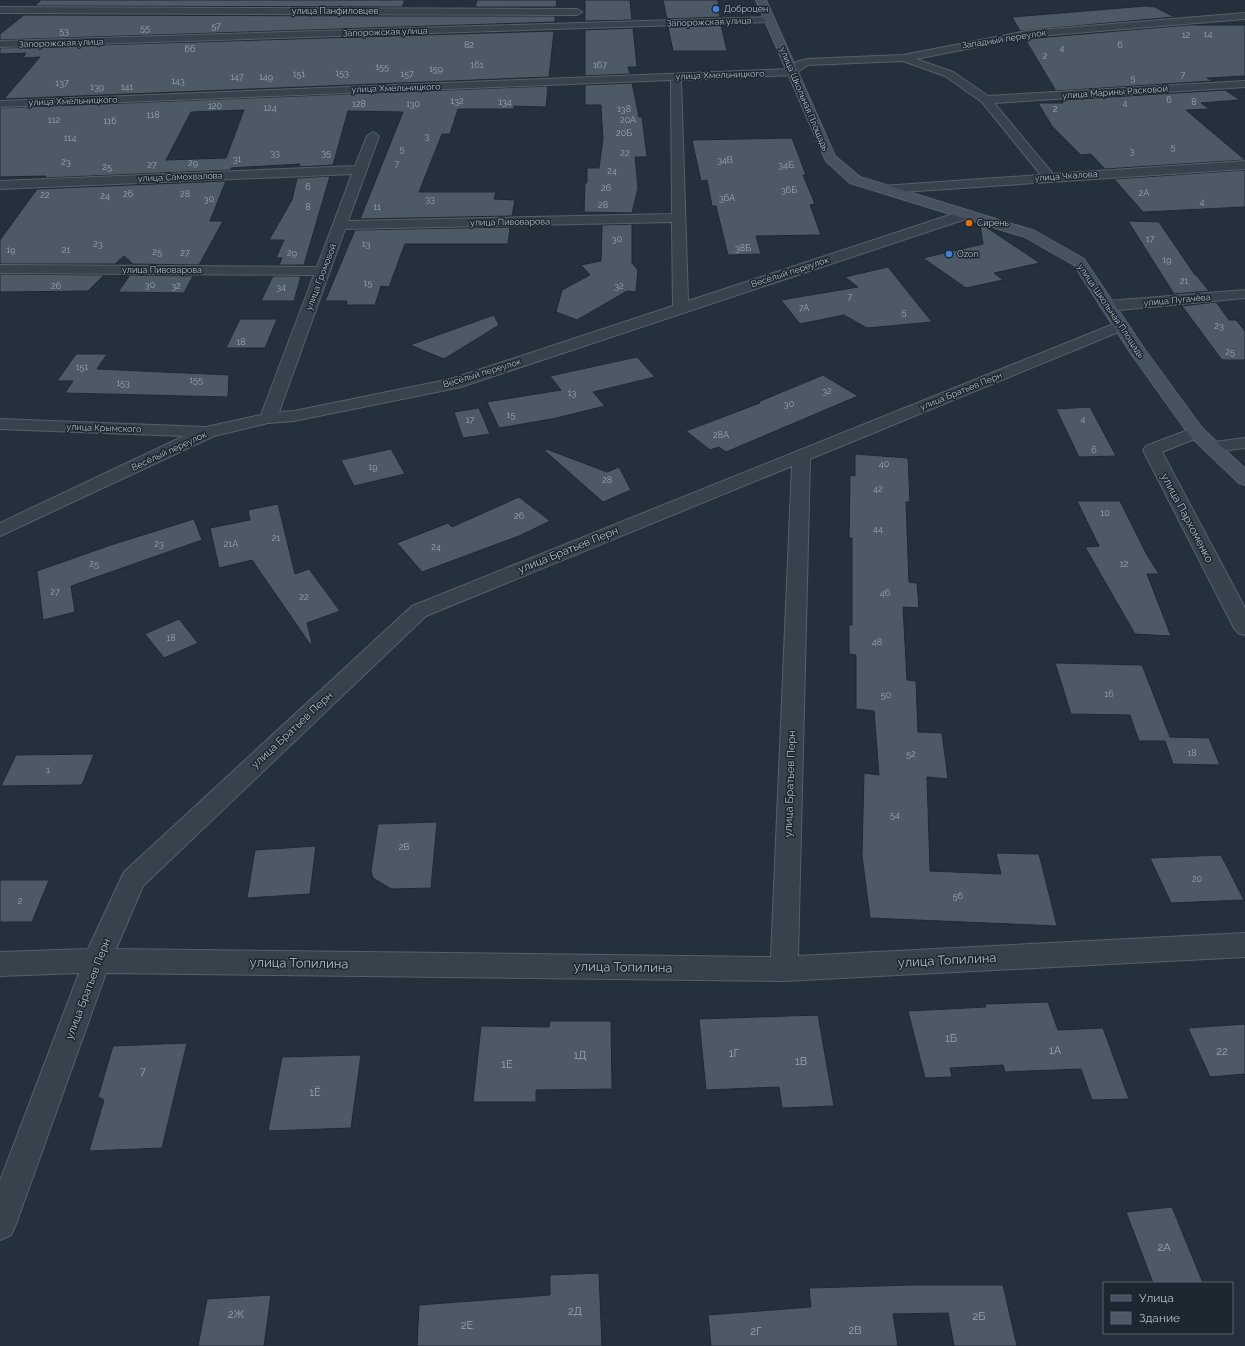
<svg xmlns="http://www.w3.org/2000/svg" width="1245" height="1346" viewBox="0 0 1245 1346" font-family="Raleway,sans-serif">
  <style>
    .building { fill: #4d5a66; stroke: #1f2933; fill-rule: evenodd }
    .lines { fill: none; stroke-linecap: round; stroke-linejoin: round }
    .street-casing { stroke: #56606a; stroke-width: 2 }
    .secondary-casing { stroke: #56606a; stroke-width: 2 }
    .street { fill: #37424c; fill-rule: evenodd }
    .secondary { fill: #46525f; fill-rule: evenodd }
    .shop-dot { fill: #3f7fe0; stroke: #1d2731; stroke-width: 1.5 }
    .food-dot { fill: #e8710a; stroke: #1d2731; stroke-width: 1.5 }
    .labels { text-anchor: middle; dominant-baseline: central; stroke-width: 3; stroke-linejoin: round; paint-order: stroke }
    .far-poi-label { font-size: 9px; fill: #b3bdc7; stroke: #1d2731; text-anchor: start }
    .far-street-label { font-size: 9px; fill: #b3bdc7; stroke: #1d2731 }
    .number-label { font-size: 9px; fill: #9aa4af }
    .street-label { font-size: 11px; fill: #b3bdc7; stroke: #1d2731 }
    .near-number-label { font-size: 11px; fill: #9aa4af }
    .near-street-label { font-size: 13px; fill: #b3bdc7; stroke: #1d2731 }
  </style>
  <rect width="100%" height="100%" fill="#24313c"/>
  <g class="building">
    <polygon points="41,0 405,0 402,7 35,6"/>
    <polygon points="477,0 557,0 556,7 475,7"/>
    <polygon points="585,0 630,0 632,20 585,21"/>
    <polygon points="663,0 718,0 720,17 667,19"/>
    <polygon points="1146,6 1155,7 1174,17 1020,31 1012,17"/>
    <polygon points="24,15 398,16 555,16 555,22 0,40 0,34"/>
    <polygon points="721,25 727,51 673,51 668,27"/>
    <polygon points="1188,25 1245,25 1245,76 1207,78 1212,81 1056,91 1025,39"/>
    <polygon points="633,28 637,67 628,67 630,74 585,76 585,30"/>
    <polygon points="554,31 549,77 4,99 40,57 23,58 26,53 0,54 0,48"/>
    <polygon points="632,83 639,117 642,117 647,157 635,157 638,188 632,213 584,212 585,183 587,183 587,168 599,168 603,139 601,105 585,105 585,85"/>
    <path d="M548 86 546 107 514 106V109H458L450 134H442L419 192H496L494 199 515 200 512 216 360 219 403 112 348 111 333 165 299 167 300 164 231 168V170L45 178 46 176 0 177V108ZM244 110 226 158 166 160 191 112Z"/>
    <polygon points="1225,90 1240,100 1201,103 1210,109 1186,110 1245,160 1105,169 1091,154 1081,155 1052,126 1038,103 1063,103 1062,100"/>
    <polygon points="792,138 806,175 803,175 815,204 810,205 821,235 756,236 761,254 728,255 716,206 712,206 707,180 701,181 692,140"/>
    <polygon points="1245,170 1245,207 1143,212 1114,179"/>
    <polygon points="330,176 304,265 279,265 282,258 276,258 284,240 269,240 292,200 297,178"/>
    <polygon points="226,181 210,221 223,221 199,265 133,264 124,256 115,264 0,264 0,240 37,189"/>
    <polygon points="1128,221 1159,222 1195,275 1197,276 1209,291 1174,294"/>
    <polygon points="632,224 632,263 638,270 636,292 627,291 577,320 556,312 562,290 590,275 581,265 601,261 602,225"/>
    <polygon points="980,225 983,225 1040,263 994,273 1003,280 966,288 923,258 983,244"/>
    <polygon points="510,227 508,244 405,244 389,287 381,286 375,305 346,305 347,301 325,301 355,230"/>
    <polygon points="888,267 932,322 867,328 844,315 800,324 781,300 858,287 845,277"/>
    <polygon points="0,274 104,275 88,291 0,292"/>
    <polygon points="130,275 193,276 184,293 118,292"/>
    <polygon points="273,276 301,276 294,301 261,301"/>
    <polygon points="1216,302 1229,320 1236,320 1245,331 1245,360 1222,360 1182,306"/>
    <polygon points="494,315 499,325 444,359 410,345"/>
    <polygon points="240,319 277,319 265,348 226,348"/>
    <polygon points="76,354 107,354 97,369 229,375 228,397 65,393 73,381 57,381"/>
    <polygon points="637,357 655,377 593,392 605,406 552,419 499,428 487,402 561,390 550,376"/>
    <polygon points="823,375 858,396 726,452 719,447 710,450 686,431 760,403 758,402"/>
    <polygon points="1090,407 1116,456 1079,457 1056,409"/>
    <polygon points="479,408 490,434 463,438 454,412"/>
    <polygon points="391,449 405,474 354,486 341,460"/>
    <polygon points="546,449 607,472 619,467 631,490 603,502 545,451"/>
    <polygon points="855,454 908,458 910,502 906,502 909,582 917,583 919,608 903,607 907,680 916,681 918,732 942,733 948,779 927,777 930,871 1001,874 996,853 1039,854 1057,926 870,918 862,855 864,773 879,775 874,711 856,709 856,655 849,654 849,625 852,625 852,538 849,538 850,475 855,476"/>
    <polygon points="519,497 550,521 519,536 422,572 397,543 448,523 452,527"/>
    <polygon points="1077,501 1120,501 1147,555 1159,574 1147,574 1171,636 1135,634 1085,547 1099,546"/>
    <polygon points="278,504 295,574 309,569 340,611 307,623 312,643 310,644 252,560 219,568 210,528 250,520 248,510"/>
    <polygon points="194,519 202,540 71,586 75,612 43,620 37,571 111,545"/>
    <polygon points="179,619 198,643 164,658 145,634"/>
    <polygon points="1055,663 1142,665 1170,737 1209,738 1220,765 1173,764 1165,741 1139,741 1130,715 1071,714"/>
    <polygon points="94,754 82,785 1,786 16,755"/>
    <polygon points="437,822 431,888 391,889 373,878 371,871 378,824"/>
    <polygon points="316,846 310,894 247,898 255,850"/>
    <polygon points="1221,855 1244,900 1171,903 1150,858"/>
    <polygon points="0,880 49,880 32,922 0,922"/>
    <polygon points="1048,1002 1058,1030 1103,1028 1129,1099 1092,1100 1081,1069 1005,1072 1003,1065 950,1068 952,1077 925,1078 908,1011 986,1007 985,1004"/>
    <polygon points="818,1015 834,1106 782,1108 779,1087 706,1090 699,1019"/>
    <polygon points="550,1021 611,1021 612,1089 536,1090 536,1102 473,1102 481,1026 549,1027"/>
    <polygon points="1245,1024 1245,1074 1210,1077 1188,1028"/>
    <polygon points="187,1043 162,1148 89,1151 104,1100 98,1097 113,1046"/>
    <polygon points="361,1055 351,1128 268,1131 282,1057"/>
    <polygon points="1172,1207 1203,1283 1153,1283 1126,1212"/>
    <polygon points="599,1273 602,1346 417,1346 419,1305 550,1295 550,1275"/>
    <polygon points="912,1285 1003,1285 1017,1346 954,1346 948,1313 893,1314 898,1346 711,1346 708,1315 811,1307 809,1288"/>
    <polygon points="271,1295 264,1346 198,1346 207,1299"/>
  </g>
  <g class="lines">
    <g class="street-casing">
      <g id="street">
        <polygon points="0,7 577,9 582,12 577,15 0,13"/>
        <path d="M1245 13V19L1027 37 916 59 953 72 988 96 1245 81V87L994 103 1053 174 1245 161V169L887 193 882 192 881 189 882 186 1041 175 982 102 945 76 903 61 808 65 793 75 681 80 688 301 962 211H972L974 214 972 217 461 387 294 421 268 423 214 436 0 536V523L184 436 0 429V419L206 427 261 415 314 275 0 273V265L317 267 352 174 0 189V181L355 166 367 136 373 132 379 136 348 221 672 214 671 80 0 107V101L790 69 796 62 807 59 903 55 1027 31ZM672 222 673 306 451 379 294 411 279 412 345 229Z"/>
        <polygon points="770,17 773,18 775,20 773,22 0,47 0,41"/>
        <polygon points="1245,290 1245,298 1108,311 1103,309 1100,306 1103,303 1108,301"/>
        <path d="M1121 321 1126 323 1129 326 1126 329 810 459 798 956 1245 933V957L784 981 106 973 16 1224 11 1235 0 1240V1181L79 973 0 976V952L88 949 124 872 412 606ZM792 466 771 957 116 949 143 886 426 616Z"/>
        <polygon points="1196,427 1202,428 1205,432 1202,436 1162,452 1245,608 1245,635 1238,633 1234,628 1143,450 1146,446"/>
        <polygon points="1245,438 1245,448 1212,452 1206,451 1203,447 1206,443"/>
      </g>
    </g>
    <g class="secondary-casing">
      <polygon id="secondary" points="756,0 766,0 835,156 860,177 1035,231 1084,259 1145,350 1202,428 1245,469 1245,485 1239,483 1190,436 1130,352 1074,265 1025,237 850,183 826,161"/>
    </g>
    <use href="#street" class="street"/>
    <use href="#secondary" class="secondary"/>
  </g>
  <g class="shop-dot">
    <circle cx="716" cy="9" r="4"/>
    <circle cx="949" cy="254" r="4"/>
  </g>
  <circle class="food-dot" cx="969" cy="223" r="4"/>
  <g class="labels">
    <g class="far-poi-label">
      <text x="724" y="9">Доброцен</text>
      <text x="977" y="223">Сирень</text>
      <text x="957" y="254">Ozon</text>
    </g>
    <g class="far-street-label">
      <text x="335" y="11">улица Панфиловцев</text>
      <text transform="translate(709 22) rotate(-2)">Запорожская улица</text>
      <text transform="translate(385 32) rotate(-2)">Запорожская улица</text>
      <text transform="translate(1004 39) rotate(-9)">Западный переулок</text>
      <text transform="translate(61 43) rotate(-2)">Запорожская улица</text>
      <text transform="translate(720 75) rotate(-2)">улица Хмельницкого</text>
      <text transform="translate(396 88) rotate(-2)">улица Хмельницкого</text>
      <text transform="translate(1115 92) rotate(-4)">улица Марины Расковой</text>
      <text transform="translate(804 99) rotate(67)">улица Школьная Площадь</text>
      <text transform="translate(73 101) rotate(-2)">улица Хмельницкого</text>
      <text transform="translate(1066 176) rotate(-4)">улица Чкалова</text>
      <text transform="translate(180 177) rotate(-2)">улица Самохвалова</text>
      <text transform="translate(510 222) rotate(-1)">улица Пивоварова</text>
      <text x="162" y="270">улица Пивоварова</text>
      <text transform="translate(790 272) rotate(-18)">Весёлый переулок</text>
      <text transform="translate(321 277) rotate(-69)">улица Громовой</text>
      <text transform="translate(1177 300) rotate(-5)">улица Пугачёва</text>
      <text transform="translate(1111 311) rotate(56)">улица Школьная Площадь</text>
      <text transform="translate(482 373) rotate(-17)">Весёлый переулок</text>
      <text transform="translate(961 391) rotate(-22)">улица Братьев Перн</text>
      <text transform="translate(104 428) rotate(2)">улица Крымского</text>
      <text transform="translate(169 451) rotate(-25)">Весёлый переулок</text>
    </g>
    <g class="number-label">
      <text x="216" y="26">57</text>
      <text x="145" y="28">55</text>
      <text x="64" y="31">53</text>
      <text x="1208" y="34">14</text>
      <text x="1186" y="35">12</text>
      <text x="469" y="45">82</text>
      <text x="1120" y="45">6</text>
      <text x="1062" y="48">4</text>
      <text x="190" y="49">66</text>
      <text x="1045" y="56">2</text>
      <text x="477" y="65">161</text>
      <text x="600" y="65">167</text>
      <text x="382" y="67">155</text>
      <text x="436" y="69">159</text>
      <text x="342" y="73">153</text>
      <text x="299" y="74">151</text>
      <text x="407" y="74">157</text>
      <text x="1183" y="75">7</text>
      <text x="237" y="77">147</text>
      <text x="266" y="77">149</text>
      <text x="1133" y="78">5</text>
      <text x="178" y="81">143</text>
      <text x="62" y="83">137</text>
      <text x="97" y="87">139</text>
      <text x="127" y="87">141</text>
      <text x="1169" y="100">6</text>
      <text x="457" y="101">132</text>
      <text x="505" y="102">134</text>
      <text x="1194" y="102">8</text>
      <text x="1125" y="103">4</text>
      <text x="359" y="104">128</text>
      <text x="413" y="104">130</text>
      <text x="215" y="106">120</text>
      <text x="270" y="108">124</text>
      <text x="624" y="109">138</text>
      <text x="1055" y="109">2</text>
      <text x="153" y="115">118</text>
      <text x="54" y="120">112</text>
      <text x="628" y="120">20А</text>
      <text x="110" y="121">116</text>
      <text x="624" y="133">20Б</text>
      <text x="427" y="136">3</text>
      <text x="70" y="138">114</text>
      <text x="1173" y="147">5</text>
      <text x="402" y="149">5</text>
      <text x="1132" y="151">3</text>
      <text x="275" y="153">33</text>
      <text x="326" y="153">35</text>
      <text x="625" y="153">22</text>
      <text x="237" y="159">31</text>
      <text x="725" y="160">34В</text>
      <text x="66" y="162">23</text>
      <text x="193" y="163">29</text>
      <text x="397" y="164">7</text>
      <text x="152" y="165">27</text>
      <text x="786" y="165">34Б</text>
      <text x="107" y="167">25</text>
      <text x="612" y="171">24</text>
      <text x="308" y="187">6</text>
      <text x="606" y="188">26</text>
      <text x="789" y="190">36Б</text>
      <text x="1144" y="193">2А</text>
      <text x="128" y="194">26</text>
      <text x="185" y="194">28</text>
      <text x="45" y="195">22</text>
      <text x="105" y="196">24</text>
      <text x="727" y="198">36А</text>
      <text x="209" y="199">30</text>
      <text x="430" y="199">33</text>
      <text x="1202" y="202">4</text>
      <text x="603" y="205">28</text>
      <text x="308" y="207">8</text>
      <text x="377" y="207">11</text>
      <text x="617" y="239">30</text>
      <text x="1150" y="239">17</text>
      <text x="98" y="244">23</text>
      <text x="366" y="244">13</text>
      <text x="743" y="248">38Б</text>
      <text x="11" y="250">19</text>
      <text x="66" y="250">21</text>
      <text x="157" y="252">25</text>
      <text x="185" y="253">27</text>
      <text x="292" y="253">29</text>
      <text x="1167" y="260">19</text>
      <text x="1184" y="281">21</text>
      <text x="368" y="283">15</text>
      <text x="150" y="285">30</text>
      <text x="56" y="286">26</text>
      <text x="176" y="286">32</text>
      <text x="619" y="286">32</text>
      <text x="281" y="287">34</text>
      <text x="850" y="297">7</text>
      <text x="804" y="308">7А</text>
      <text x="904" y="312">5</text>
      <text x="1219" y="326">23</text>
      <text x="241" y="342">18</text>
      <text x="1230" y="352">25</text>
      <text x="82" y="367">151</text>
      <text x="196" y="380">155</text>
      <text x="123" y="383">153</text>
      <text x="827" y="391">32</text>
      <text x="572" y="393">13</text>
      <text x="789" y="404">30</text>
      <text x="511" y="415">15</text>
      <text x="1083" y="419">4</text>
      <text x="470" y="420">17</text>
      <text x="721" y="435">28А</text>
      <text x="1094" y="450">6</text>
      <text x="884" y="464">40</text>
      <text x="373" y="467">19</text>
      <text x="607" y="480">28</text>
      <text x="878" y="489">42</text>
      <text x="1105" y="513">10</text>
      <text x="519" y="516">26</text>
      <text x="878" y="529">44</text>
      <text x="276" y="538">21</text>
      <text x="159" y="544">23</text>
      <text x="231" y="544">21А</text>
      <text x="436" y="547">24</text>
      <text x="94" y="564">25</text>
      <text x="1124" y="564">12</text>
      <text x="55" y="592">27</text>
      <text x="885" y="593">46</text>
      <text x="304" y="597">22</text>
      <text x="171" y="638">18</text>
      <text x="877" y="642">48</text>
      <text x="1109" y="694">16</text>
      <text x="886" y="695">50</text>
      <text x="1192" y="753">18</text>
      <text x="911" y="754">52</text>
      <text x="48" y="770">1</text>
      <text x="895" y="815">54</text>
      <text x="404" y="847">2В</text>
      <text x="1197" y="879">20</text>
      <text x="958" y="896">56</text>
      <text x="20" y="901">2</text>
    </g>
    <g class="street-label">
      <text transform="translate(1187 518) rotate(62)">улица Пархоменко</text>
      <text transform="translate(568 550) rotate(-22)">улица Братьев Перн</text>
      <text transform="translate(292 730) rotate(-43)">улица Братьев Перн</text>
      <text transform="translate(790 784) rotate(-88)">улица Братьев Перн</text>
      <text transform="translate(88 989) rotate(-69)">улица Братьев Перн</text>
    </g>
    <g class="near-number-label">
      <text x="951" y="1038">1Б</text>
      <text x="1055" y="1050">1А</text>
      <text x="1222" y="1051">22</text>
      <text x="734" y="1053">1Г</text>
      <text x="580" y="1055">1Д</text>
      <text x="801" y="1061">1В</text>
      <text x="507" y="1064">1Е</text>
      <text x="143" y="1071">7</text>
      <text x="315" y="1092">1Ё</text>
      <text x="1164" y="1247">2А</text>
      <text x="575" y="1311">2Д</text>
      <text x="236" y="1314">2Ж</text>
      <text x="979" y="1316">2Б</text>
      <text x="467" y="1325">2Е</text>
      <text x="855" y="1330">2В</text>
      <text x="756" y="1331">2Г</text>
    </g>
    <g class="near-street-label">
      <text transform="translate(947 960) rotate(-3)">улица Топилина</text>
      <text transform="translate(299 963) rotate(1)">улица Топилина</text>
      <text transform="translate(623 967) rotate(1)">улица Топилина</text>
    </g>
  </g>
  <rect x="1103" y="1282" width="130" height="52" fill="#1d2731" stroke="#59636d"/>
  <rect x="1111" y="1295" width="20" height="6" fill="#46525f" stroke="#59636d"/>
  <text x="1139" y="1302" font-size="12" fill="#b3bdc7">Улица</text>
  <rect x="1111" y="1312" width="20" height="12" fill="#4d5a66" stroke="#59636d"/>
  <text x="1139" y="1322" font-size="12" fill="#b3bdc7">Здание</text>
</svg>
